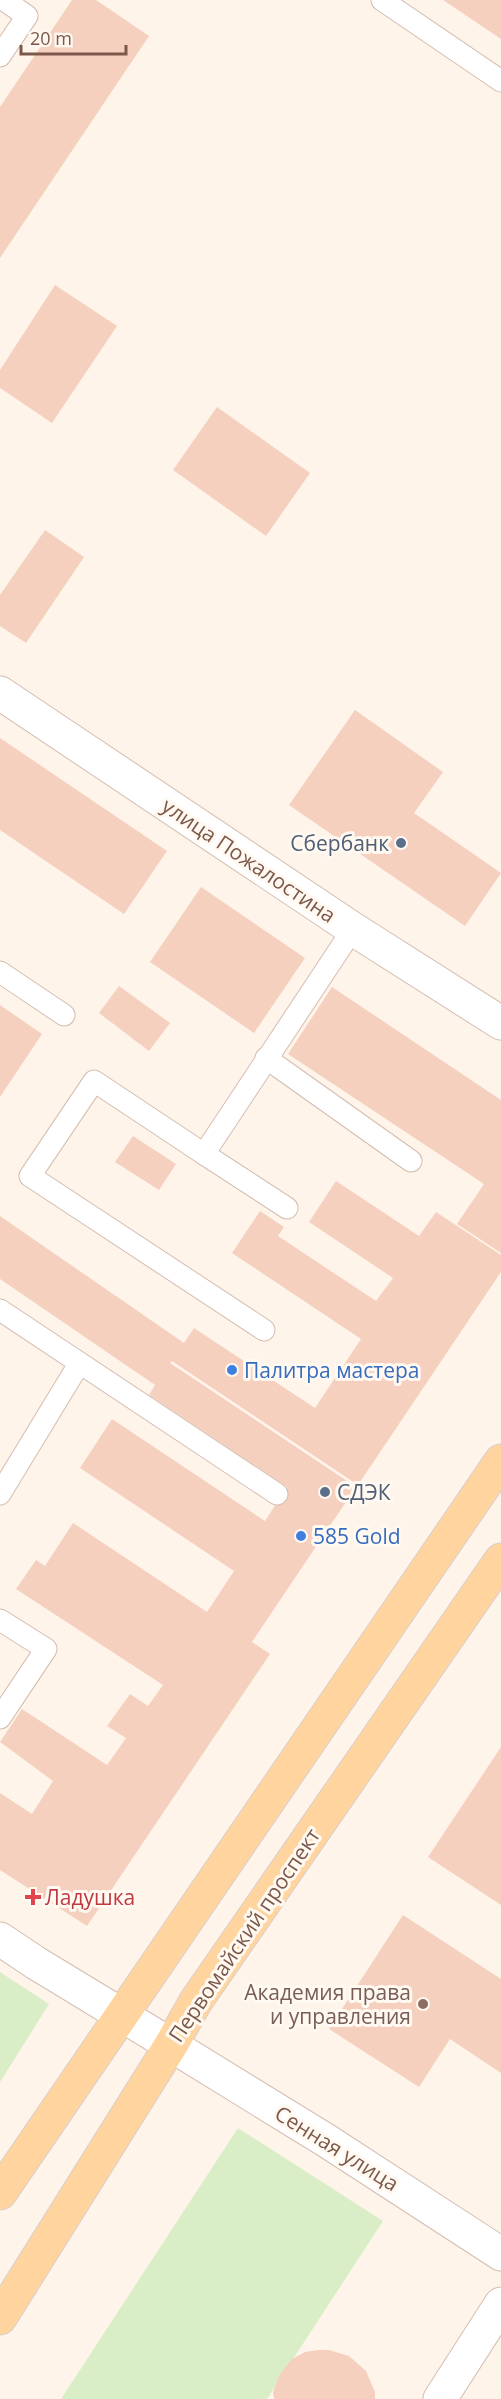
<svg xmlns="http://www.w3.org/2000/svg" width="501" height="2399" viewBox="0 0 501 2399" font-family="'Open Sans',sans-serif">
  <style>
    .green { fill: #d9eec6 }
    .building { fill: #f6d0bf }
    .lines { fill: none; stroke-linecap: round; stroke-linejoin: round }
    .service-casing { stroke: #d4bdb0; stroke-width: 23 }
    .minor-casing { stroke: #d4bdb0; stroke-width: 35 }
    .tertiary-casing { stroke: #d4bdb0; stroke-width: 35 }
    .primary-casing { stroke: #dad0cc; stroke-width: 35 }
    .service { stroke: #fff; stroke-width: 21 }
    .minor { stroke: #fff; stroke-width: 33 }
    .tertiary { stroke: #fff; stroke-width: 33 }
    .primary { stroke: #ffd49f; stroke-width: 33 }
    .service-dot { fill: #5c6f8a; stroke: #fff9f1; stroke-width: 2 }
    .shop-dot { fill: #3f7fe0; stroke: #fff9f1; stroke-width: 2 }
    .health-dot { fill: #e0444e; stroke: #fff9f1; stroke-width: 2 }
    .education-dot { fill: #8d6e63; stroke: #fff9f1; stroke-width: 2 }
    .labels { text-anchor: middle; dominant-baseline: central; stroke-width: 6; stroke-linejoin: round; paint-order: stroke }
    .service-label { font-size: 21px; fill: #4e5e75; stroke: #fff9f1; text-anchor: end }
    .street-label { font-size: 21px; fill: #7c584a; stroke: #fff9f1 }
    .shop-label { font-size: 21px; fill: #366cbe; stroke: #fff9f1; text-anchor: start }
    .health-label { font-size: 21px; fill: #be3a42; stroke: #fff9f1; text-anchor: start }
    .education-label { font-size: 21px; fill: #785e54; stroke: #fff9f1; text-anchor: end }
  </style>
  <rect width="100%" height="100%" fill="#fef4ea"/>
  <g class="green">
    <polygon points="0,1972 49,2004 0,2082"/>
    <polygon points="238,2128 383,2221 267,2399 61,2399"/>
  </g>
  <g class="building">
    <polygon points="72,0 96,0 149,36 0,258 0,107"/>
    <polygon points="443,0 501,0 501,39"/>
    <polygon points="55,285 117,326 52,423 0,388 0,370"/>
    <polygon points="217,407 310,473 266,536 173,470"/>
    <polygon points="45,530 84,557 26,643 0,626 0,595"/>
    <polygon points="355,710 443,772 414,813 501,873 465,926 289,805"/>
    <polygon points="0,738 167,851 124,914 0,830"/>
    <polygon points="201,887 305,958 254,1033 150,962"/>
    <polygon points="119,986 170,1023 149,1051 99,1013"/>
    <polygon points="332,987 501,1100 501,1253 457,1224 484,1184 288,1054"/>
    <polygon points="0,1005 42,1034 0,1097"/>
    <polygon points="133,1136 176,1164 159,1190 115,1162"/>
    <polygon points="336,1181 419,1236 436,1212 501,1255 501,1272 358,1485 172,1361 170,1363 356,1487 252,1642 270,1654 87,1926 0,1870 0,1793 32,1814 53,1781 0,1742 22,1709 107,1765 126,1738 107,1726 130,1694 148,1706 163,1685 16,1589 36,1560 45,1566 73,1523 207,1612 234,1571 80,1468 112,1419 265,1521 287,1487 149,1395 155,1385 0,1279 0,1216 184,1343 194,1328 315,1408 361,1339 232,1253 260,1211 284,1227 278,1236 376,1301 393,1278 309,1222"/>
    <polygon points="501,1747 501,1905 428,1857"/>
    <polygon points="403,1915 501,1979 501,2073 450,2039 419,2087 329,2029"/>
    <polygon points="318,2350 329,2350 349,2356 366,2371 375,2392 375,2399 274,2399 273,2392 280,2374 292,2359 305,2352"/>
  </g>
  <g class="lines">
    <g class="service-casing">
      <g id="service">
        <polyline points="382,0 501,81"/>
        <polyline points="0,56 27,16 4,0"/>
        <polyline points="0,972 64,1015"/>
        <polyline points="266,1058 411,1161"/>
        <polyline points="204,1154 94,1081 30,1176 264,1330"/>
        <polyline points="287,1208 204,1154 353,929"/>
        <polyline points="0,1310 277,1494"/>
        <polyline points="0,1494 79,1364"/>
        <polyline points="0,1620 46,1649 0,1718"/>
      </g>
    </g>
    <g class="minor-casing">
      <g id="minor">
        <polyline points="0,693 353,929 501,1023"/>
        <polyline points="171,2045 327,2141 501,2254"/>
        <polyline points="440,2399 501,2304"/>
      </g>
    </g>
    <g class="tertiary-casing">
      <polyline id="tertiary" points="0,1939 36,1963 171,2045"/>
    </g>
    <g class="primary-casing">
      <g id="primary">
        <polyline points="0,2193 501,1461"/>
        <polyline points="0,2318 171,2045 196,2001 501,1560"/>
      </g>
    </g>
    <use href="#service" class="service"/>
    <use href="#minor" class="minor"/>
    <use href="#tertiary" class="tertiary"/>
    <use href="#primary" class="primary"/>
  </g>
  <g class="service-dot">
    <circle cx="401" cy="843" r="6"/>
    <circle cx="325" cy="1492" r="6"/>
  </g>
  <g class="shop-dot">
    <circle cx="232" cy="1370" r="6"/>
    <circle cx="301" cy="1536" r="6"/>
  </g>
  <path class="health-dot" d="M30 1888h6v6h6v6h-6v6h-6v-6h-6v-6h6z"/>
  <circle class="education-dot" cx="423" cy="2004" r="6"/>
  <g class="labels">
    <g class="service-label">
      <text x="389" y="843">Сбербанк</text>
      <text x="337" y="1492" text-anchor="start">СДЭК</text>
    </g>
    <g class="street-label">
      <text transform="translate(249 860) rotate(34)">улица Пожалостина</text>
      <text transform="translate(244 1935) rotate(-56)">Первомайский проспект</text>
      <text transform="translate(337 2148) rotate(32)">Сенная улица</text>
    </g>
    <g class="shop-label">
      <text x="244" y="1370">Палитра мастера</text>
      <text x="313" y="1536">585 Gold</text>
    </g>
    <g class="health-label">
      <text x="45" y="1897">Ладушка</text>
    </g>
    <g class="education-label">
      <text x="411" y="1992">Академия права<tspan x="411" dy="24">и управления</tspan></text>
    </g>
  </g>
  <path d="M21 45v9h105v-9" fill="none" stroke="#7c584a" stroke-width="3"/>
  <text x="30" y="45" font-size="18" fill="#7c584a" stroke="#fff9f1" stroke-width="4.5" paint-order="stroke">20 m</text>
</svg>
